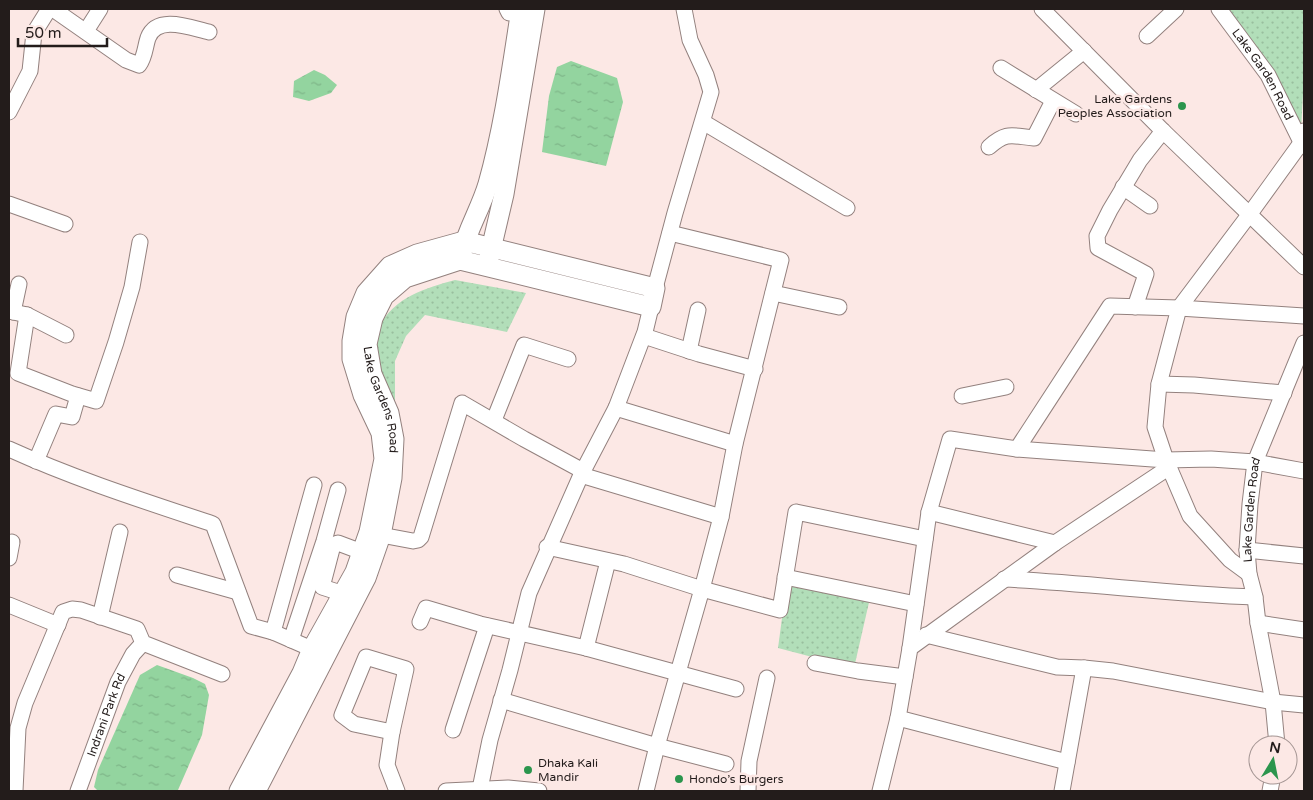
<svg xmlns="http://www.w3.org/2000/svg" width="1313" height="800" viewBox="0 0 1313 800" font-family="'Varela Round',sans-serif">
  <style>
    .park { fill: url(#park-dots) }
    .water { fill: url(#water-ripples) }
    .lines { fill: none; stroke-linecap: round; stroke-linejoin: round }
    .minor-casing { stroke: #93817e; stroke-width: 17 }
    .major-casing { stroke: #93817e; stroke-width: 21 }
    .minor { stroke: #fff; stroke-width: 15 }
    .major { stroke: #fff; stroke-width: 19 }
    .poi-dot { fill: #2b954d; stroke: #fce8e5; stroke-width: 2 }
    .labels { text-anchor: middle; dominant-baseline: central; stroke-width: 5; stroke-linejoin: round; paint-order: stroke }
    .street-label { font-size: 12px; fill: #231c1b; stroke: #fce8e5 }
    .poi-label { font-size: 12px; fill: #231c1b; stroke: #fce8e5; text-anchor: start }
  </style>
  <defs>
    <pattern id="park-dots" width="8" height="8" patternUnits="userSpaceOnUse" patternTransform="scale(1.25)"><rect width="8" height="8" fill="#b2deb9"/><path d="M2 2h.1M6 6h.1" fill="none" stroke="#99be9e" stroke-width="1.8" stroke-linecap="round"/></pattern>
    <pattern id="water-ripples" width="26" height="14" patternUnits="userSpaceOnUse" patternTransform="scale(1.25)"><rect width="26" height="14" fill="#93d49f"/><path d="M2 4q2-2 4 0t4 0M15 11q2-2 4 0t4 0" fill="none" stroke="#7eb588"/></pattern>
  </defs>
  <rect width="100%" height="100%" fill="#fce8e5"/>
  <g class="park">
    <polygon points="1225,9 1304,9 1304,76 1301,131"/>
    <path d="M455 280 526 293 507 332 425 315 406 336 395 361V407L371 353C373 345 375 335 379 327 394 297 426 288 455 280Z"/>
    <polygon points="787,581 870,598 854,668 778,648"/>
  </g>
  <g class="water">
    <polygon points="571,61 617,78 623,102 606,166 542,152 549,96 557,67"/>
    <polygon points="314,70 325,75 337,85 331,93 309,101 293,97 294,81"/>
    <polygon points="157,665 193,678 205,684 209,695 202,735 178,790 176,791 98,791 94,787 98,770 140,675"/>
  </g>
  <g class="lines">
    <g class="minor-casing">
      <g id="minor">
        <path d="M53 9 126 60 139 65C145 57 145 47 148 38 157 14 191 28 209 32"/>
        <polyline points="507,9 509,13"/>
        <polyline points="1042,9 1163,131 1304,267"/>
        <path id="s1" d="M1219 9 1268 75 1303 146"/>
        <polyline points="86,31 100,9"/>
        <polyline points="1147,36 1176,9"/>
        <polyline points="1001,68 1076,114"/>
        <polyline points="1036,90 1084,51"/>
        <polyline points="9,112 30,71 34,33 49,9"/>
        <polyline points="703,122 847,208"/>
        <path d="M989 147C1007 131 1012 136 1034 138L1053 101"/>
        <polyline points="1123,187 1150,206"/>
        <polyline points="9,204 65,224"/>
        <polyline points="655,288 675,213 711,92 706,75 690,40 684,9"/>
        <polyline points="773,293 839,307"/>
        <polyline points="1135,307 1146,274 1098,248 1097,236 1110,210 1140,160 1163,131"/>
        <polyline points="9,311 27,315 66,335"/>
        <polyline points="13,312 19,284"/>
        <polyline points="27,315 18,373 72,394 96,401 116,342 132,287 140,242"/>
        <polyline points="644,336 699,354 755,369"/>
        <polyline points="689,351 698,310"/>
        <polyline points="1159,384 1194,385 1284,393"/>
        <polyline points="962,396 1006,387"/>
        <polyline points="616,408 735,444"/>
        <polyline points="494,420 524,345 568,359"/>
        <path d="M9 449C75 479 144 501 213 524L251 626 273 632 321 653"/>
        <polyline points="1017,449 1110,306 1179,308 1304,316"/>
        <polyline points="36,461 56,414 72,417 78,396"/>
        <polyline points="581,475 721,517"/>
        <polyline points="929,512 1055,543"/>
        <polyline points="381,535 413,541 418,540 421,537 462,403 524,439 583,471"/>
        <polyline points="547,547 624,564 702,589 780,610 796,512 925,539"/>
        <polyline points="1247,550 1304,556"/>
        <polyline points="9,558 12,542"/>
        <polyline points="1249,574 1230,560 1190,516 1166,460 1155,427 1159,384 1179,308 1249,215 1301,143 1304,131"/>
        <polyline points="177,575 238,592"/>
        <polyline points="785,577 916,604"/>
        <path d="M1004 579C1088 583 1171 594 1255 597"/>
        <polyline points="344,594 322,587 333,545 338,543 362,552"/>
        <polyline points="9,605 58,625"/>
        <polyline points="100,617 120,532"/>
        <polyline points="420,622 426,608 480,624 586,648 736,689"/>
        <polyline points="1258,623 1304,630"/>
        <polyline points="273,632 314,485"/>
        <polyline points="926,635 1057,667 1084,668 1113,671 1273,702 1304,705"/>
        <polyline points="291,640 324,541 338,490"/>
        <polyline points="586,648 608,561"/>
        <polyline points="910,648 929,512 950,439 1017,449 1166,460 1211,459 1255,462 1304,471"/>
        <polygon points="366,657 406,669 392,732 354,724 342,715"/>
        <polyline points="815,663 858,671 905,677"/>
        <polyline points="501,700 657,746 726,764"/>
        <polyline points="898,718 1067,762"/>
        <polyline points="453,730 487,626"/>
        <polyline points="392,732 387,765 397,791"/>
        <path id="s2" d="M1277 745 1273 702 1258 623 1255 597 1249 574 1247 550 1250 504 1255 462 1304 343"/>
        <polyline points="480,789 490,740 510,670 529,593 581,475 616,408 645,332 651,307"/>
        <polyline points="15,791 18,728 25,703 63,612 72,609 81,610 137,629 143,643 222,674"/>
        <path id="s3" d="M78 791 118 682 133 654 143 643"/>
        <polyline points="446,791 508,788 539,791"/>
        <polyline points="646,791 657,746 702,589 721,517 735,444 781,260 670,233"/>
        <polyline points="748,791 749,761 767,678"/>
        <polyline points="880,791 898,718 910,648 1055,543 1162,472 1168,466"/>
        <polyline points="1062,791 1084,668"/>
        <polyline points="1270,791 1273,775"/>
      </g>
    </g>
    <g class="major-casing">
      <g id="major">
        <path d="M462 252C468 228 481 208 488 184 504 127 512 67 521 9"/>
        <polyline points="489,258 504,194 535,9"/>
        <path id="s4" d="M239 791 302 673 312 649 355 572 369 532 384 459 381 433 363 395 352 359V341L356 317 366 293 390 266 417 254 464 241 655 288 651 307 460 260 405 278 384 296 373 318 367 344 372 374 389 413 394 439 392 478 381 535 366 578 256 791"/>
      </g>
    </g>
    <use href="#minor" class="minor"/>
    <use href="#major" class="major"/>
  </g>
  <g class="poi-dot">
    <circle cx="1182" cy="106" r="5"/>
    <circle cx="528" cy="770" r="5"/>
    <circle cx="679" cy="779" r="5"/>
  </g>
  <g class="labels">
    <g class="street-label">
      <text stroke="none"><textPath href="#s1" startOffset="79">Lake Garden Road</textPath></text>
      <text stroke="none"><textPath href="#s4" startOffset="1261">Lake Gardens Road</textPath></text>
      <text stroke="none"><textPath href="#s2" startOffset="238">Lake Garden Road</textPath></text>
      <text stroke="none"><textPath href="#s3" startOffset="81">Indrani Park Rd</textPath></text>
    </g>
    <g class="poi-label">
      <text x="1172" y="99" text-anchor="end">Lake Gardens<tspan x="1172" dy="14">Peoples Association</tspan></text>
      <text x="538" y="763">Dhaka Kali<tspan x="538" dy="14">Mandir</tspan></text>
      <text x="689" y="779">Hondo’s Burgers</text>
    </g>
  </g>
  <rect width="1313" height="800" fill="none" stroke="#231c1b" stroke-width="20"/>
  <g transform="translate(1273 760) rotate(10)"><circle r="24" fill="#fce8e5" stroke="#a59694"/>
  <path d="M0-4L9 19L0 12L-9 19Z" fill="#2b954d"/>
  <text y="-8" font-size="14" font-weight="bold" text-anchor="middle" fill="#231c1b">N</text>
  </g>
  <path d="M18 38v8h89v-8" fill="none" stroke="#231c1b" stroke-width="2.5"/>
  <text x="25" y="38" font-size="15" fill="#231c1b" stroke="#fce8e5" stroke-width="4" paint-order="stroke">50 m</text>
</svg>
